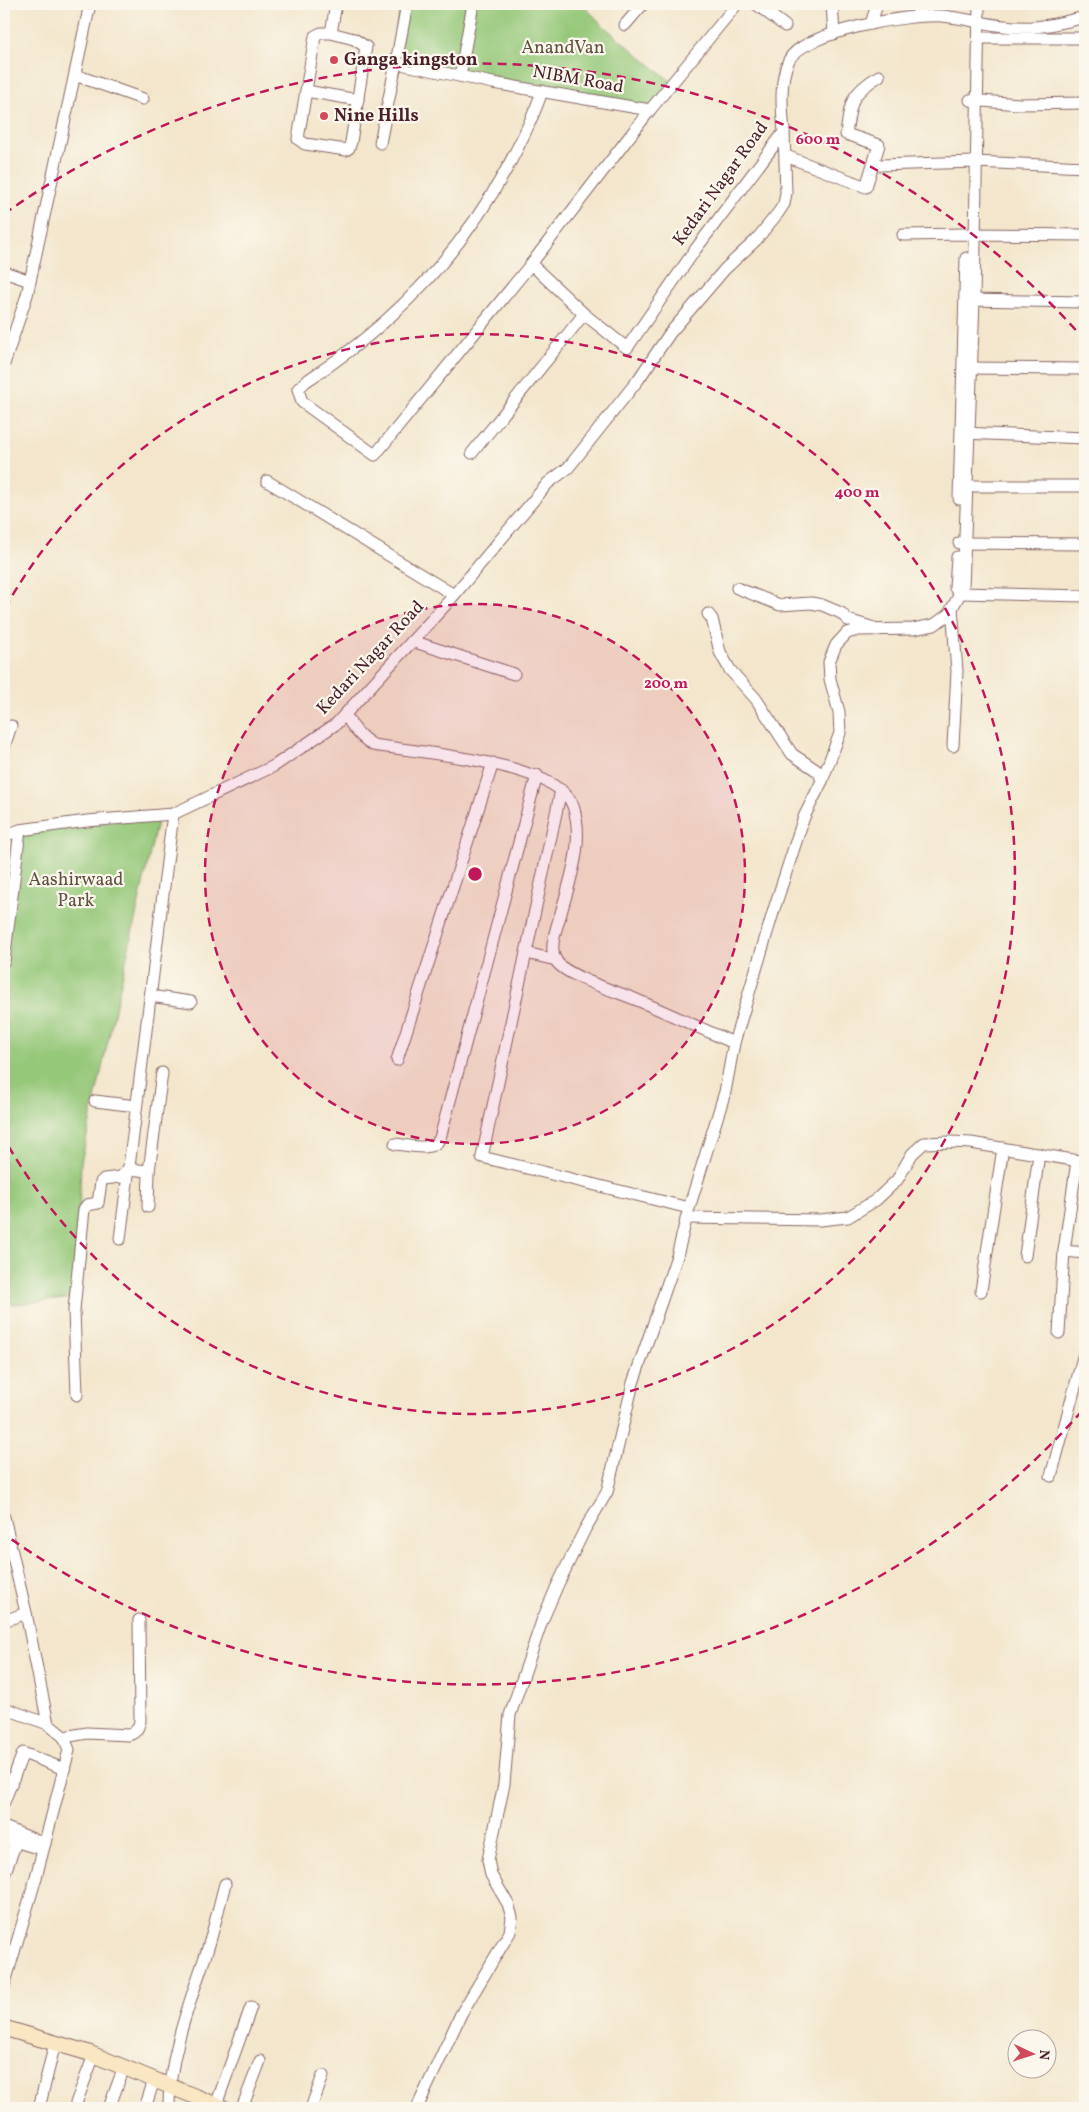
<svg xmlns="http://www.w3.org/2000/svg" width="1089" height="2112" viewBox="0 0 1089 2112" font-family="Vollkorn,serif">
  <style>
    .green { fill: #95c879; stroke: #707452 }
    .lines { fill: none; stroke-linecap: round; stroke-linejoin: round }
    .street-casing { stroke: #856563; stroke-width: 13 }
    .secondary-casing { stroke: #856563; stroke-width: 17 }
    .street { stroke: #fff; stroke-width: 11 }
    .secondary { stroke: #f9e7c3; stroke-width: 15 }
    .ring { fill: none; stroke: #c2185b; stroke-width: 2.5; stroke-dasharray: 9 6 }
    .poi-dot { fill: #d1495b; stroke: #fbf7ec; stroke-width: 2 }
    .labels { text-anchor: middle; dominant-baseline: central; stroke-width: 4.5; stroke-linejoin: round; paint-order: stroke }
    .park-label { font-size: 18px; fill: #605242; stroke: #fbf7ec }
    .poi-label { font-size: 18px; font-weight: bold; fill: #4a1f2b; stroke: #fbf7ec; text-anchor: start }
    .street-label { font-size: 18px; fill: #4a1f2b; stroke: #fbf7ec }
    .centre { fill: #c2185b; stroke: #fbf7ec; stroke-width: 2.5 }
    .ring-label { font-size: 15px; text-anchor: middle; font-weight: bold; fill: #c2185b; stroke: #fbf7ec; stroke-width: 4.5; stroke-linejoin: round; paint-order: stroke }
  </style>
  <rect width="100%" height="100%" fill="#fbf7ec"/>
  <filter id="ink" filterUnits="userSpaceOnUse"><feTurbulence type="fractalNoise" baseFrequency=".02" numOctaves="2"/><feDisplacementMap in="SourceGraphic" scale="10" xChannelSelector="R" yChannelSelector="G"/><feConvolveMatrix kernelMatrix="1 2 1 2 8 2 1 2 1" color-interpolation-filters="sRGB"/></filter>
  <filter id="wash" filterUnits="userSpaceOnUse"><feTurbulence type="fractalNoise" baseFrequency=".0096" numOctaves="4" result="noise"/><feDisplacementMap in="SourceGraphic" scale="20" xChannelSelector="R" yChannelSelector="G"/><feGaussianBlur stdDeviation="1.12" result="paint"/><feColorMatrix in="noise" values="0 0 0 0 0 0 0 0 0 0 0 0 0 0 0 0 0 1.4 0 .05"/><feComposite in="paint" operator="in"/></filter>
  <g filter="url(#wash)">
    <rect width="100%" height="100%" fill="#f3e6cc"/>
    <g class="green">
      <polygon points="401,4 592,4 587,9 607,29 673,83 650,110 391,57"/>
      <polygon points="158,817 81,1162 76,1298 4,1305 4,947 20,830"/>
    </g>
  </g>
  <g filter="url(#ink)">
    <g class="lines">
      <g class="street-casing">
        <g id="street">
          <polyline points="407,4 396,63 493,83 650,110 737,4"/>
          <polyline points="756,4 785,26"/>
          <polyline points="832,4 834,34"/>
          <polyline points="917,16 920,4"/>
          <polyline points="871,24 877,4"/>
          <polyline points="625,25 643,4"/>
          <polyline points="331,33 321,33 315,36 298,139 305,144 346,150 349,148 351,142 366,47 354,39 331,33 336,4"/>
          <polyline points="979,38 1085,38"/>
          <polyline points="75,75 143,99"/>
          <polyline points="460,76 473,4"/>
          <polyline points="306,91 358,100"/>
          <path d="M542 91C533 119 520 144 506 170 457 259 390 327 305 382L298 389 302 402 375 455 531 264 650 110"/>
          <polyline points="970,100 1019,104 1085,103"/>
          <polyline points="380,143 396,63"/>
          <path d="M786 156 866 187 879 145 846 134C851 102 849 95 879 76"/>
          <polyline points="879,165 975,162 1085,167"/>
          <polyline points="903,235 967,234 1085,235"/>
          <path d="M531 264 584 314 627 348 695 250 784 132C782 111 779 80 789 60 802 32 912 13 942 16 973 19 1001 29 1033 27 1051 26 1068 21 1085 17"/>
          <polyline points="4,272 30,281"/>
          <polyline points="967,300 1085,302"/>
          <polyline points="4,364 27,295 90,4"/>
          <polyline points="965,368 1085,369"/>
          <polyline points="962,433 1085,438"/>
          <polyline points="472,453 584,314"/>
          <polyline points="267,481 454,595"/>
          <polyline points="960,486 1085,486"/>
          <polyline points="959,499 966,258"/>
          <polyline points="959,543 1085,544"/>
          <polyline points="957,557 955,588 960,593 1085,596"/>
          <polyline points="737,588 780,605 811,603 822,605 841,613 848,620 871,627"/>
          <polyline points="952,608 957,671 953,746"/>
          <polyline points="708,614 712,619 720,652 730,670 756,699 792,754 819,772 822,781"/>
          <polyline points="412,641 514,674"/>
          <path d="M345 714C353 728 360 737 373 745 415 752 558 762 573 806 585 841 570 880 561 913 557 927 548 948 556 961 567 977 618 992 637 1000 670 1014 702 1029 734 1043"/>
          <polyline points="4,747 11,726"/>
          <polyline points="561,790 482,1157 689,1208"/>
          <polyline points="4,836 20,830 87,821 173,814 274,766 336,724 449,601 548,483 568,468 638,380 670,333 725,269 756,240 778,213 784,204 786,193 784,132"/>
          <polyline points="526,953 556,960"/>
          <polyline points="4,961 20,830"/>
          <polyline points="150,996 191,1002"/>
          <polyline points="397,1060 493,763"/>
          <polyline points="95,1101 136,1106"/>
          <path d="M395 1144C410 1145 433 1153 440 1138L537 775"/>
          <polyline points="1077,1161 1064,1251 1085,1253"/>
          <polyline points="148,1207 149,1171 162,1073"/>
          <polyline points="686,1218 820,1220 848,1217 876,1200 897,1180 912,1154 924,1143 951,1142 971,1143 1085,1162"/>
          <polyline points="120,1239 173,814"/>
          <polyline points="1025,1256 1039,1154"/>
          <polyline points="981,1291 1003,1148"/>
          <polyline points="1059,1333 1064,1251"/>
          <polyline points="77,1395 74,1310 84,1209 87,1205 98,1203 101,1182 104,1179 121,1177 128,1169 149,1171"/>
          <polyline points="1051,1476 1085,1350"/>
          <polyline points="4,1517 26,1613 48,1724 64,1737 69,1750 35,1881 4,1986"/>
          <polyline points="4,1621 26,1613"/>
          <polyline points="4,1708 48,1724"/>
          <path d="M64 1737 87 1733 128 1735C136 1733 138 1729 140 1721L139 1620"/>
          <polyline points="4,1802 23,1753 64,1769"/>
          <polyline points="4,1827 45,1844"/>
          <polyline points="4,1838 41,1849"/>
          <polyline points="4,1875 16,1842"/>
          <polyline points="216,2105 251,2007"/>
          <polyline points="75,2106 94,2055"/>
          <polyline points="39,2108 55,2043"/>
          <polyline points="109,2108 124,2067"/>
          <polyline points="145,2108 154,2080"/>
          <path d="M169 2108C168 2058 191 1999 207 1951 214 1929 219 1906 225 1884"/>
          <polyline points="242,2108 260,2061"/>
          <polyline points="311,2108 323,2076"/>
          <polyline points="417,2108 461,2014 510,1932 512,1917 508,1904 491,1875 488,1860 504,1784 510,1715 542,1621 558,1584 585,1529 607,1492 633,1383 677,1256 689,1208 725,1092 734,1043 775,906 804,817 822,781 840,733 839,712 830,679 829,662 836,645 847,633 859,630 913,629 934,625 949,614 963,588 974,301 979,4"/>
        </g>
      </g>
      <g class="secondary-casing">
        <polyline id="secondary" points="4,2028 89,2053 223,2108"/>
      </g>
      <use href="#street" class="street"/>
      <use href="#secondary" class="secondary"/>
    </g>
  </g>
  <circle cx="475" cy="874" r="270" fill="#c2185b" fill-opacity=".12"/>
  <g class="ring">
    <circle cx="475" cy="874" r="270"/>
    <path d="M5 608A540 540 0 1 1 5 1140"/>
    <path d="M1082 1411A811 811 0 0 1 4 1534M4 214A811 811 0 0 1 1082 337"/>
  </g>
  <g class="poi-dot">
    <circle cx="334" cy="60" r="5"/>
    <circle cx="324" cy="116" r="5"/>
  </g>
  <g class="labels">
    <g class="park-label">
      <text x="563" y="48">AnandVan</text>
      <text x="76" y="880">Aashirwaad<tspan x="76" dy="21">Park</tspan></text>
    </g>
    <g class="poi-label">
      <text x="344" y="60">Ganga kingston</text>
      <text x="334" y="116">Nine Hills</text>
    </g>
    <g class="street-label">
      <text transform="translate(578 80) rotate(10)">NIBM Road</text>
      <text transform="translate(721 184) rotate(-54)">Kedari Nagar Road</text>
      <text transform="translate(371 658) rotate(-47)">Kedari Nagar Road</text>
    </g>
  </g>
  <circle cx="475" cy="874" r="8" class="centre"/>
  <g class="ring-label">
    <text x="818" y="144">600 m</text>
    <text x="857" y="497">400 m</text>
    <text x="666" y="688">200 m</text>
  </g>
  <rect width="1089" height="2112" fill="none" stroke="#fbf7ec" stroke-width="20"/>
  <g transform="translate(1032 2054) rotate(94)"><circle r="24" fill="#fbf7ec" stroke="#b4a19f"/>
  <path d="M0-4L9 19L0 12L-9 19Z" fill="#d1495b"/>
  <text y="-8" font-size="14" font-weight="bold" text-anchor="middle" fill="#4a1f2b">N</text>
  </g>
</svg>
